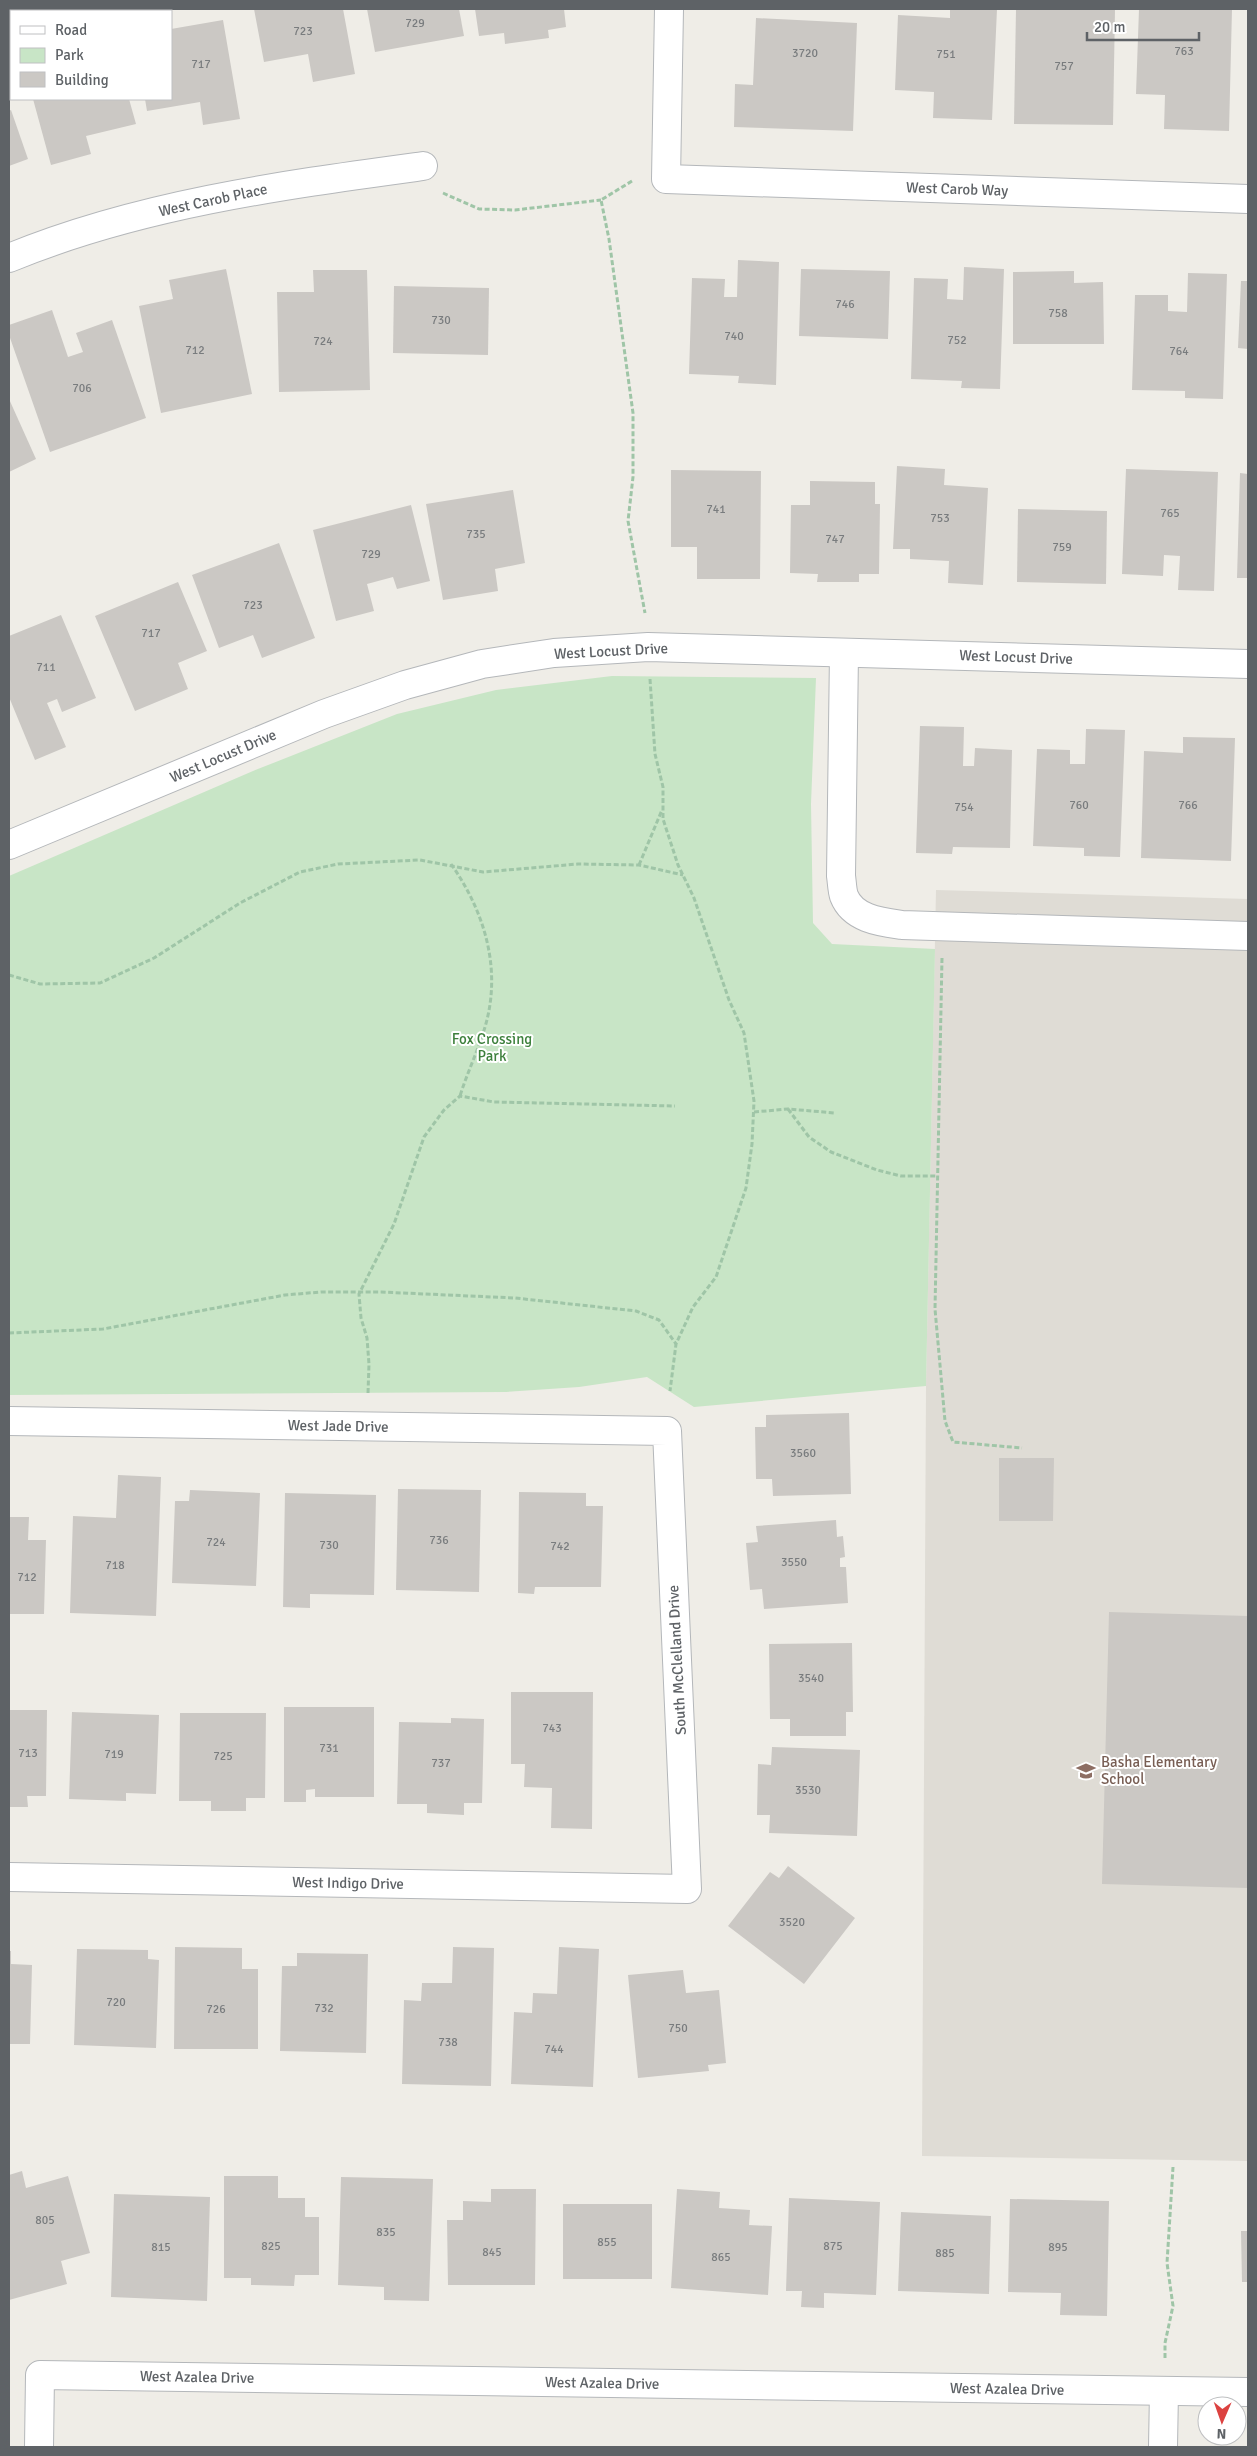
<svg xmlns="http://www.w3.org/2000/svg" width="1257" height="2456" viewBox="0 0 1257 2456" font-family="Signika,sans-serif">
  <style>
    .education { fill: #dfdcd5 }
    .green { fill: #c8e5c6 }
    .building { fill: #cbc8c4 }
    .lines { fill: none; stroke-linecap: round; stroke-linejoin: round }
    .street-casing { stroke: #b4b7ba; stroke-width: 30 }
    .path { stroke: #9fc5a7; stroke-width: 3; stroke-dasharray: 5 2.5; stroke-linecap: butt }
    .street { stroke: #fff; stroke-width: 28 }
    .labels { text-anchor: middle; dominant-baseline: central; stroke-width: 4; stroke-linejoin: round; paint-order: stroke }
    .number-label { font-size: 12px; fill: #797c7e }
    .street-label { font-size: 15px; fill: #5e6266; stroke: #fff }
    .park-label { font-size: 15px; fill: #3d803c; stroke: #fff }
    .education-label { font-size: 15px; fill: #785e54; stroke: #fff; text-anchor: start }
  </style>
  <rect width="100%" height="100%" fill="#efede7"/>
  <polygon class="education" points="936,890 1248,899 1248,2161 922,2156 926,1386"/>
  <polygon class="green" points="612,676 816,678 811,804 813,923 832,944 935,949 926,1386 694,1407 647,1377 579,1387 506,1392 9,1395 9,876 253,771 397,714 496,690"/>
  <g class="building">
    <polygon points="254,9 343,9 355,74 313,82 308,54 264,62"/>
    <polygon points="367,9 459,9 464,36 375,52"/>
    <polygon points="475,9 564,9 566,27 548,30 549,38 505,44 504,33 479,36"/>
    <polygon points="950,9 997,9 992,120 933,118 934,92 895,90 898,15 950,18"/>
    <polygon points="1016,9 1115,9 1113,125 1014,124"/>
    <polygon points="1139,9 1232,9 1229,131 1164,129 1165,95 1136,94"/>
    <polygon points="756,18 857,23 853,131 734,127 735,84 753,85"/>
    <polygon points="223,20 240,119 203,125 200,102 147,111 145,99 171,99 171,29"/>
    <polygon points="33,99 129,99 136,124 86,136 91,154 51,165"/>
    <polygon points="11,110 28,159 9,166 9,111"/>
    <polygon points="738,260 779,262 776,385 738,383 739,376 689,374 692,278 725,279 724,297 737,297"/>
    <polygon points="964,267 1004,269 1000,389 961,388 962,381 911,379 914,278 948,279 947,299 963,300"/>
    <polygon points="226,269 252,394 161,413 139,306 173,299 169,280"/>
    <polygon points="801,269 890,271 888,339 799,336"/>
    <polygon points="313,270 367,270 370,390 279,392 277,292 314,292"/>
    <polygon points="1074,271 1074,283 1103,282 1104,344 1013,344 1013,272"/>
    <polygon points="1188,273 1227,274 1223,399 1185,398 1185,391 1132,390 1135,295 1168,295 1168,311 1187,312"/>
    <polygon points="1241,281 1248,281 1248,349 1238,348"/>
    <polygon points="394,286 489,288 488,355 393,353"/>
    <polygon points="52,310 68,357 83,352 76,333 112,320 146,418 50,452 9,335 9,325"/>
    <polygon points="9,399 36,459 9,472"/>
    <polygon points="897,466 945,469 944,485 988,488 983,585 948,583 949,561 910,559 910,549 893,549"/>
    <polygon points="1126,469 1218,472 1214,591 1178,590 1180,556 1164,555 1163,576 1122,574"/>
    <polygon points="671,470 761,471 760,579 697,579 697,547 671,547"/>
    <polygon points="1240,473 1248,474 1248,578 1237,578"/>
    <polygon points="810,481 875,482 875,504 880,504 879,574 859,574 859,582 817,582 818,574 790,573 791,505 810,505"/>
    <polygon points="513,490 525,563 495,569 498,591 443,600 426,504"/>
    <polygon points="411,505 430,581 397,589 393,577 367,584 374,611 336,621 313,530"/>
    <polygon points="1018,509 1107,511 1106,584 1017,582"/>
    <polygon points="279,543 315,638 262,658 253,635 219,648 192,575"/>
    <polygon points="178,582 207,651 178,663 188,689 135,711 95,616"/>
    <polygon points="61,615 96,698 62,712 57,699 47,703 66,747 35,760 9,697 9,636"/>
    <polygon points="920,726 964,727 963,766 974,766 975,748 1012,750 1010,848 953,847 952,854 916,853"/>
    <polygon points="1086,729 1125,730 1120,857 1084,856 1084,848 1033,846 1037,749 1070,750 1070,764 1085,764"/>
    <polygon points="1183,737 1235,738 1231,861 1141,858 1144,751 1183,753"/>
    <polygon points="849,1413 851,1494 773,1496 772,1479 756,1479 755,1427 766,1427 766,1415"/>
    <polygon points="999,1458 1054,1458 1053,1521 999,1521"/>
    <polygon points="118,1475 161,1477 156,1616 70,1613 73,1516 116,1518"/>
    <polygon points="398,1489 481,1490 479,1592 396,1590"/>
    <polygon points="190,1490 260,1493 256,1586 172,1583 175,1501 189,1501"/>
    <polygon points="519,1492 586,1493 586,1506 603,1506 601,1587 535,1587 534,1594 518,1593"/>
    <polygon points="285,1493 376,1495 374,1595 310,1594 310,1608 283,1607"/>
    <polygon points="9,1517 29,1517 28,1540 46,1540 44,1614 9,1614"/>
    <polygon points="836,1520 837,1537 843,1536 845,1557 840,1558 840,1567 846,1567 848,1603 764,1609 762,1589 750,1590 746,1543 758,1542 756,1526"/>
    <polygon points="1109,1612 1248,1616 1248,1888 1102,1884"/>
    <polygon points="852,1643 853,1712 846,1712 846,1736 790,1736 790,1719 770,1719 769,1644"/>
    <polygon points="511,1692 593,1692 592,1829 551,1828 552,1788 524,1787 525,1764 511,1764"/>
    <polygon points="284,1707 374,1707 374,1797 315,1797 315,1789 306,1790 306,1802 284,1802"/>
    <polygon points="9,1710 47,1710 46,1796 27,1796 28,1807 9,1807"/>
    <polygon points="72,1712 159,1715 156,1794 126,1793 126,1801 69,1799"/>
    <polygon points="180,1713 266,1713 265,1798 246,1798 246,1811 211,1811 211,1801 179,1801"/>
    <polygon points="451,1718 484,1719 482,1803 464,1803 464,1815 427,1813 427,1804 397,1804 399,1722 451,1723"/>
    <polygon points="772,1747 860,1750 857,1836 769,1833 770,1815 757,1815 758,1764 771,1765"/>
    <polygon points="788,1866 855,1918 804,1984 728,1926 770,1872 779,1878"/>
    <polygon points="175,1947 242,1948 242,1969 258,1969 258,2049 174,2049"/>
    <polygon points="453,1947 494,1948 491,2086 402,2084 404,2000 421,2001 422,1983 452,1983"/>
    <polygon points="559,1947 599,1949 593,2087 511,2084 514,2012 532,2013 533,1993 557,1994"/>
    <polygon points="77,1949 148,1950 148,1959 159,1960 156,2048 74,2045"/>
    <polygon points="9,1951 11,1951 11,1964 32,1965 30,2044 9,2044"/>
    <polygon points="297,1953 368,1954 366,2053 280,2051 282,1966 297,1966"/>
    <polygon points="683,1970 686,1993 719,1990 726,2063 708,2065 709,2071 638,2078 628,1975"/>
    <polygon points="22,2171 26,2188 68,2176 90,2253 61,2261 67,2284 9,2300 9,2175"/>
    <polygon points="224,2176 278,2176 278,2198 305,2198 305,2217 319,2217 319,2275 295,2275 294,2286 251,2285 251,2278 224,2278"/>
    <polygon points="341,2177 433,2179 429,2301 384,2300 384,2287 338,2285"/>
    <polygon points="491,2189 536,2189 535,2285 448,2285 447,2220 463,2220 463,2201 491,2202"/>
    <polygon points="677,2189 720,2192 719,2208 750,2210 749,2225 772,2226 768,2295 671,2288"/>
    <polygon points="114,2194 210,2197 207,2301 111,2297"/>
    <polygon points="789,2198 880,2202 876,2295 824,2293 824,2308 801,2307 802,2291 786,2291"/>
    <polygon points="1010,2199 1109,2201 1107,2316 1060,2315 1061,2293 1008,2292"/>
    <rect x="563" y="2204" width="89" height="75"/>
    <polygon points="901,2212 991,2216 989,2294 898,2291"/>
    <polygon points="1241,2231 1248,2231 1248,2282 1242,2282"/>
  </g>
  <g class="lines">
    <g class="street-casing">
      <g id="street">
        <polyline points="669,9 666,179 1248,199"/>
        <path d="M9 258C140 204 284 185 423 166"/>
        <path d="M844 653 841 876C842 882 842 890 844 896 853 919 881 922 902 925L1248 936"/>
        <polyline points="9,845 324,714 405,685 482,664 554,653 648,647 1248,664"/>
        <polyline points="9,1421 667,1431 687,1889 9,1877"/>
        <polyline points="39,2447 40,2375 1248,2392"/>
        <polyline points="1163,2447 1164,2391"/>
      </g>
    </g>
    <g class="path">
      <polyline points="632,181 601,200 609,239 633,413 633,477 628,521 645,613"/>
      <polyline points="443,193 479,209 515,210 601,200"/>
      <polyline points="650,679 655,754 663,787 663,819 678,865 694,898 729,1000 744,1033 754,1101 752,1144 746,1188 716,1277 693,1307 676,1344 670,1391"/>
      <path d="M451 864C485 912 502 970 485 1027 478 1051 467 1073 460 1096"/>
      <polyline points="639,865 662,810"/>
      <polyline points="942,958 935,1309 945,1421 953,1442 1022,1448"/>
      <polyline points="9,975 40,984 100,983 154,958 240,903 300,872 338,864 420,860 483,872 578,864 639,865 683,875"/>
      <polyline points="788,1109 809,1137 831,1152 877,1170 901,1176 937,1176"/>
      <polyline points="754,1112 788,1109 835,1113"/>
      <polyline points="9,1333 103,1329 285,1295 321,1292 381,1292 515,1298 636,1311 659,1320 676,1344"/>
      <polyline points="368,1393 369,1364 367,1338 361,1318 359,1294 394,1224 424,1137 444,1110 460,1096 494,1102 675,1106"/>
      <polyline points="1165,2358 1165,2343 1173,2306 1167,2263 1173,2167"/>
    </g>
    <use href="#street" class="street"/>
  </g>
  <defs>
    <g id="school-bare" transform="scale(1.5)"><path d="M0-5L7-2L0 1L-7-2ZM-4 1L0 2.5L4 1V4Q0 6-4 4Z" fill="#8d6e63" stroke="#fff" stroke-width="2.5" paint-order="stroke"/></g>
  </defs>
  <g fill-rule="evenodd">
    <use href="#school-bare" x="1086" y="1771"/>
  </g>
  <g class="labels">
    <g class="number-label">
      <text x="415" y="23">729</text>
      <text x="303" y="31">723</text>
      <text x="1184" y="51">763</text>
      <text x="805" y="53">3720</text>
      <text x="946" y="54">751</text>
      <text x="201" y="64">717</text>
      <text x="1064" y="66">757</text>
      <text x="845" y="304">746</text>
      <text x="1058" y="313">758</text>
      <text x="441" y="320">730</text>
      <text x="734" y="336">740</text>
      <text x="957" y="340">752</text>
      <text x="323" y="341">724</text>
      <text x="195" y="350">712</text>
      <text x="1179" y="351">764</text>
      <text x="82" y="388">706</text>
      <text x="716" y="509">741</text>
      <text x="1170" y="513">765</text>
      <text x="940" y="518">753</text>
      <text x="476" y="534">735</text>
      <text x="835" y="539">747</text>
      <text x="1062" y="547">759</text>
      <text x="371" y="554">729</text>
      <text x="253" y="605">723</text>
      <text x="151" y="633">717</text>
      <text x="46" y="667">711</text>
      <text x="1079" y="805">760</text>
      <text x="1188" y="805">766</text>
      <text x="964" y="807">754</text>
      <text x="803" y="1453">3560</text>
      <text x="439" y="1540">736</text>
      <text x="216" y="1542">724</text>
      <text x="329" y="1545">730</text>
      <text x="560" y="1546">742</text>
      <text x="794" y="1562">3550</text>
      <text x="115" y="1565">718</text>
      <text x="27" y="1577">712</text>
      <text x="811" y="1678">3540</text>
      <text x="552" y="1728">743</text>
      <text x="329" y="1748">731</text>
      <text x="28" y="1753">713</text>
      <text x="114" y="1754">719</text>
      <text x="223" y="1756">725</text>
      <text x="441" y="1763">737</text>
      <text x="808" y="1790">3530</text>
      <text x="792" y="1922">3520</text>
      <text x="116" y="2002">720</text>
      <text x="324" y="2008">732</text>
      <text x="216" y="2009">726</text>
      <text x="678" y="2028">750</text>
      <text x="448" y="2042">738</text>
      <text x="554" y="2049">744</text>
      <text x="45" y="2220">805</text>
      <text x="386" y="2232">835</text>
      <text x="607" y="2242">855</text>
      <text x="271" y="2246">825</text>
      <text x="833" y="2246">875</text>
      <text x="161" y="2247">815</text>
      <text x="1058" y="2247">895</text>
      <text x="492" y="2252">845</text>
      <text x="945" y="2253">885</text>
      <text x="721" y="2257">865</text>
    </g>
    <g class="street-label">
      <text transform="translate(957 189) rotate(2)">West Carob Way</text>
      <text transform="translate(213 200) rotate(-12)">West Carob Place</text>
      <text transform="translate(611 651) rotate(-3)">West Locust Drive</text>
      <text transform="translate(1016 657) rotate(2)">West Locust Drive</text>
      <text transform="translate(223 756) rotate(-23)">West Locust Drive</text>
      <text transform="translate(338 1426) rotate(1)">West Jade Drive</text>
      <text transform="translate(677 1660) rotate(-93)">South McClelland Drive</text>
      <text transform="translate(348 1883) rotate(1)">West Indigo Drive</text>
      <text transform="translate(197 2377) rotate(1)">West Azalea Drive</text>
      <text transform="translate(602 2383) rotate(1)">West Azalea Drive</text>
      <text transform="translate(1007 2389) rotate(1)">West Azalea Drive</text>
    </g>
    <g class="park-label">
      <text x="492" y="1039">Fox Crossing<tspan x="492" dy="17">Park</tspan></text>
    </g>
    <g class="education-label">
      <text x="1101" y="1762">Basha Elementary<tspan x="1101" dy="17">School</tspan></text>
    </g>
  </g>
  <rect width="1257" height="2456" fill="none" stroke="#5e6266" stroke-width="20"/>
  <rect x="10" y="10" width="162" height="90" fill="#ffffff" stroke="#bfc0c2"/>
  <rect x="20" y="26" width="25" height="8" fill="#ffffff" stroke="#bfc0c2"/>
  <text x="55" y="35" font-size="15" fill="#5e6266">Road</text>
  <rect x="20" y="48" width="25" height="15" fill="#c8e5c6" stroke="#bfc0c2"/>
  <text x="55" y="60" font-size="15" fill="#5e6266">Park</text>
  <rect x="20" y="72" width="25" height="15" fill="#cbc8c4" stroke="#bfc0c2"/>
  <text x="55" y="85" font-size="15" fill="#5e6266">Building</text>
  <g transform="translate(1222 2421) rotate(182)"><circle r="24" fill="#ffffff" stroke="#bfc0c2"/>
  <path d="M0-4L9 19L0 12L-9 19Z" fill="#dc4240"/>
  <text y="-8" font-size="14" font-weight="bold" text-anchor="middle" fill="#5e6266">N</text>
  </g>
  <path d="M1087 32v8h112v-8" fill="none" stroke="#5e6266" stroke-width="2.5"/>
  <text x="1094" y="32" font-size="15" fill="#5e6266" stroke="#ffffff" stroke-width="4" paint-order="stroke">20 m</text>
</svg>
